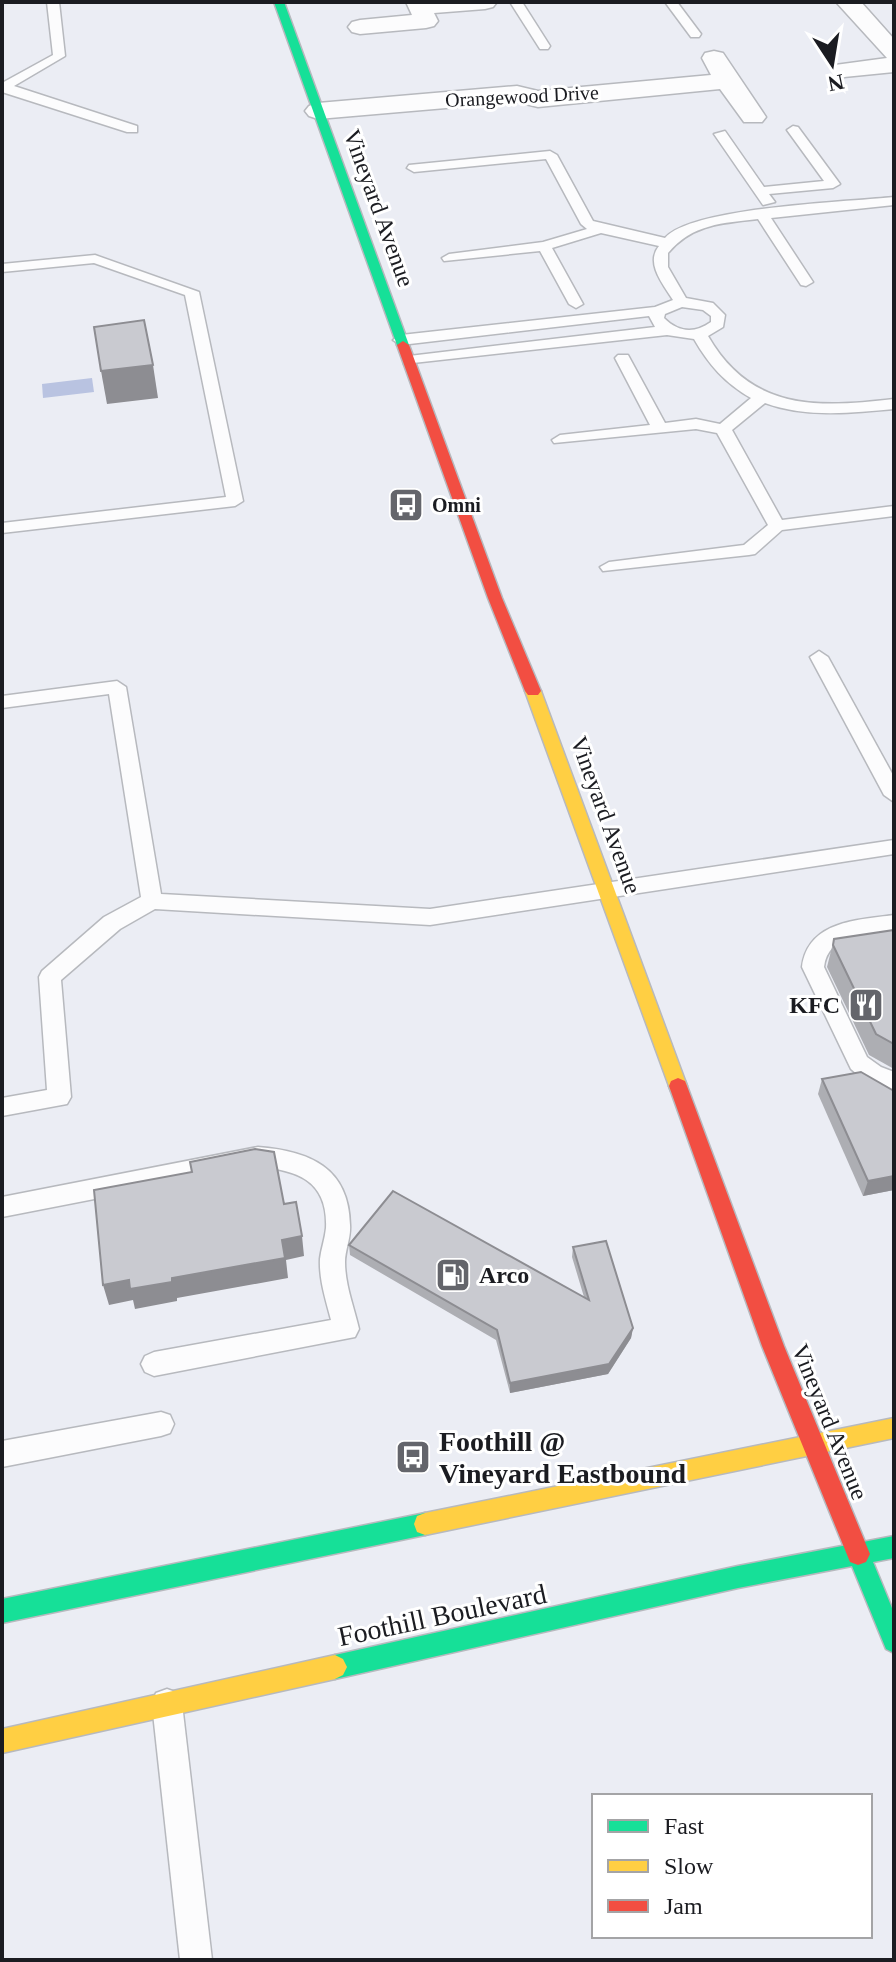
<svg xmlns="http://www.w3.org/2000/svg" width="896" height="1962" viewBox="0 0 896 1962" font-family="Georgia,serif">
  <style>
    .water { fill: #b9c3e1 }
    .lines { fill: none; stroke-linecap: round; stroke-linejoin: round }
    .lane-casing { stroke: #b7b9be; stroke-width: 3 }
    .street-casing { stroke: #b7b9be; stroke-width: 3 }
    .fast-casing { stroke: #b7b9be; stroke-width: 3 }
    .slow-casing { stroke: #b7b9be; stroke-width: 3 }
    .jam-casing { stroke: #b7b9be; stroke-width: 3 }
    .lane { fill: #fcfcfd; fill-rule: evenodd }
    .street { fill: #fcfcfd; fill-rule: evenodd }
    .fast { fill: #16e098; fill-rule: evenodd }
    .slow { fill: #ffcf43; fill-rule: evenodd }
    .jam { fill: #f24e42; fill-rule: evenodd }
    .wall { fill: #adaeb3 }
    .shaded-wall { fill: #8d8d92 }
    .building { fill: #c9cad0; stroke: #8d8d92; stroke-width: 2 }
    .labels { text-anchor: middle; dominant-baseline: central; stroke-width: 6; stroke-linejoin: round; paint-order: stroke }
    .far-street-label { font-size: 20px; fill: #1b1c21; stroke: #fff }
    .far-poi-label { font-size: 20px; font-weight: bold; fill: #1b1c21; stroke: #fff; text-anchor: start }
    .street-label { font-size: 24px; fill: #1b1c21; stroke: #fff }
    .poi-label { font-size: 24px; font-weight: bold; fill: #1b1c21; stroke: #fff; text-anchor: end }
    .near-poi-label { font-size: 28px; font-weight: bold; fill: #1b1c21; stroke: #fff; text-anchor: start }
    .near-street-label { font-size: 28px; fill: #1b1c21; stroke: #fff }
  </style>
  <rect width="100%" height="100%" fill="#ebedf4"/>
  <polygon class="water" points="92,378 94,392 43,398 42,384"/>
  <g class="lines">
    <g class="lane-casing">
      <g id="lane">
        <polygon points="47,2 59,2 65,56 14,86 137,126 137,132 127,132 2,92 2,83 53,55"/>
        <polygon points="510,2 522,2 550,46 548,49 540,49"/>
        <polygon points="665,2 677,2 701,34 699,37 691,37"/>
        <polygon points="793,126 798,127 840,184 833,188 769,194 775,202 763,205 714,134 725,131 764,187 824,181 787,130"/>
        <path d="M550 151 557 155 593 221 665 238C691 207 848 202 894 197V205L771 218 813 282 806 286 801 285 758 219C723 223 692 224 668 253V267L686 298 713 303 725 315 723 327 708 336C751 411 817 408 894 399V409C851 413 806 418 765 403L732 430 782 520 894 506V516L782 530 755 554 749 555 603 571 600 567 609 562 744 545 768 525 717 433 696 429 554 443 552 440 560 435 650 425 615 358 618 355H628L665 423 696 419 720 424 751 398C725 383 709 365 694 339L667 335 404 364V358L409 356 655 327 649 316 401 345 393 340 401 335 655 307 673 300C663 284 645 263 659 246L601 233 552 248 583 304 576 308 569 304 540 251 444 261 442 258 449 254 543 242 587 229 581 224 546 159 414 172 407 168 409 165ZM682 307 703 310 711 316V322C694 334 678 332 664 318L665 314Z"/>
        <polygon points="95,255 199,292 243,501 235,506 2,533 2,523 226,497 185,295 94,263 2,272 2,264"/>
        <polygon points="819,651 828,657 894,777 894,802 884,795 810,657"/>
        <polygon points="117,681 126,687 161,894 430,909 894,840 894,854 430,925 155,909 120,929 61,980 71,1097 67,1104 2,1116 2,1098 47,1090 39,977 42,971 104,917 141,897 109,694 2,708 2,696"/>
        <path d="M894 915V931C867 935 828 933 824 967L867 1057 881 1067 894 1072V1090L865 1081 851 1069 802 967C808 921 857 920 894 915Z"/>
        <path d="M258 1147C309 1151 349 1167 350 1225 351 1238 345 1250 345 1262 345 1285 354 1307 359 1329L355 1337 154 1376 145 1372 141 1364 145 1356 154 1352 331 1320C326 1300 319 1280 320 1259 321 1249 325 1239 326 1228 328 1181 298 1170 258 1167L2 1217V1197Z"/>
        <polygon points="161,1412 170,1415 174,1424 170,1433 161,1436 2,1467 2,1441"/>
        <polygon points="167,1689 178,1693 182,1704 212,1960 180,1960 152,1704 156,1693"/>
      </g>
    </g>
    <g class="street-casing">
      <g id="street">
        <polygon points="406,2 497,2 493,7 485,9 434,13 438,21 434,26 426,28 360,34 352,32 348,27 352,22 360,20 412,15"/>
        <polygon points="836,2 861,2 894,39 894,72 844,77 835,75 832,70 835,65 887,58"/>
        <polygon points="714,51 723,53 766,117 762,122 744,122 720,89 538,107 517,102 318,119 309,116 305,111 309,106 318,103 517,86 538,91 711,75 702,58 705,53"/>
      </g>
    </g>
    <g class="fast-casing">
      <g id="fast">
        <polygon points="274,2 284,2 409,345 407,348 397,345"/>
        <polygon points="425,1513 433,1516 436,1524 433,1532 425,1535 2,1623 2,1599"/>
        <polygon points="894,1536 894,1558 873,1562 894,1613 894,1653 886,1649 852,1566 738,1588 335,1679 327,1675 323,1667 327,1659 335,1655 738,1566"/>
      </g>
    </g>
    <g class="slow-casing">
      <g id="slow">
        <polygon points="533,686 541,691 687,1086 685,1091 671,1091 669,1086 525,691"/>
        <polygon points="894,1418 894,1438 425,1535 417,1532 414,1524 417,1516 425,1513"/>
        <polygon points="335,1655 343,1659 347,1667 343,1675 335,1679 2,1753 2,1729"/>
      </g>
    </g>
    <g class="jam-casing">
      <g id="jam">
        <polygon points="403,341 409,345 502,598 541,691 538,695 528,695 525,691 488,598 397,345"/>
        <polygon points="678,1078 685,1081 687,1086 784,1346 870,1554 866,1562 858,1565 850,1562 762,1346 669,1086 671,1081"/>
      </g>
    </g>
    <use href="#lane" class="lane"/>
    <use href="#street" class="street"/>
    <use href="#fast" class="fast"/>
    <use href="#slow" class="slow"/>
    <use href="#jam" class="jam"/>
  </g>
  <g class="wall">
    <polygon points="894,930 894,1069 869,1055 827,967 834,939"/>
    <polygon points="822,1079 894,1091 894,1190 863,1196 818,1094"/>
    <polygon points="349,1245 584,1297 572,1257 573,1247 633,1328 631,1338 608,1374 510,1393 496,1340 350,1255"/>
  </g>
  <g class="shaded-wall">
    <polygon points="153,365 158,398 107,404 101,371"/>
    <polygon points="894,1176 894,1190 863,1196 868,1181"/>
    <polygon points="302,1236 304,1256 286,1260 288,1278 177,1298 177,1301 135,1309 133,1300 109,1305 103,1285 129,1280 282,1240"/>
    <polygon points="633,1328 631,1338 608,1374 510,1393 510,1383"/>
  </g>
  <g class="building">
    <polygon points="144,320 153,365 101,371 94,327"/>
    <polygon points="894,930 894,1044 876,1034 833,945 834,939"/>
    <polygon points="861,1072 894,1091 894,1176 868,1181 822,1079"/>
    <polygon points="255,1149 274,1152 284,1204 296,1202 302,1236 282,1240 285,1258 172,1278 172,1282 130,1289 129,1280 103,1285 94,1190 192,1172 190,1162"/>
    <polygon points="393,1191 589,1300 573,1247 606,1241 633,1328 609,1364 510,1383 497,1330 349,1245"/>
  </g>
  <defs>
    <g id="bus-square" transform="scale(1.8)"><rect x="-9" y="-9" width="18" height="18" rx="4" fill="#64656b" stroke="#fff"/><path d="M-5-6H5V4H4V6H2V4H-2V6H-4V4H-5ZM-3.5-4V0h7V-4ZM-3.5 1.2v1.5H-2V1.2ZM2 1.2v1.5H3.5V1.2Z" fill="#fff"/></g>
    <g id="restaurant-square" transform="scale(1.8)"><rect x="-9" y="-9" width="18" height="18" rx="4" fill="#64656b" stroke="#fff"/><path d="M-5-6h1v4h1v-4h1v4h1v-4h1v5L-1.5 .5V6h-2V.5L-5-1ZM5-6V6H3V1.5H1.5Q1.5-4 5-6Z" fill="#fff"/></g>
    <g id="fuel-square" transform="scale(1.8)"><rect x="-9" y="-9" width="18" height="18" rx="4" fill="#64656b" stroke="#fff"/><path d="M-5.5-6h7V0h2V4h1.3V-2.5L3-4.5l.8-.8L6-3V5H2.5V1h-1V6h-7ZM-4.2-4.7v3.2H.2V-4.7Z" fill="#fff"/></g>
  </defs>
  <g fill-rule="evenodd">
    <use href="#bus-square" x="406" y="505"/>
    <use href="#restaurant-square" x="866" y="1005"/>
    <use href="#fuel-square" x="453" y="1275"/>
    <use href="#bus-square" x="413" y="1457"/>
  </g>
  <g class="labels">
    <g class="far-street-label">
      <text transform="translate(522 96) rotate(-3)">Orangewood Drive</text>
    </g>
    <g class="far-poi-label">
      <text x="432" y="505">Omni</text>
    </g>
    <g class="street-label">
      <text transform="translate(379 208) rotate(70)">Vineyard Avenue</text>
      <text transform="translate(606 815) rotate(70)">Vineyard Avenue</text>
      <text transform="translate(830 1422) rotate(68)">Vineyard Avenue</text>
    </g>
    <g class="poi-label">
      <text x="840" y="1005">KFC</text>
      <text x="479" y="1275" text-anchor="start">Arco</text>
    </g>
    <g class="near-poi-label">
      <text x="439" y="1441">Foothill @<tspan x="439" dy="32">Vineyard Eastbound</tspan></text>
    </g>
    <g class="near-street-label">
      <text transform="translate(442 1615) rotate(-12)">Foothill Boulevard</text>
    </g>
  </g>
  <rect width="896" height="1962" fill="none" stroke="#1b1c21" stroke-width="8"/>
  <rect x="592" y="1794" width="280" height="144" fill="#ffffff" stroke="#a4a4a6" stroke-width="2"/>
  <rect x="608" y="1820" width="40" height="12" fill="#16e098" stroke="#a4a4a6" stroke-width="2"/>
  <text x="664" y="1834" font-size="24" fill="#1b1c21">Fast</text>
  <rect x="608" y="1860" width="40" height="12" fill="#ffcf43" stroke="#a4a4a6" stroke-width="2"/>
  <text x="664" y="1874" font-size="24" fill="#1b1c21">Slow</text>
  <rect x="608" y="1900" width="40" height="12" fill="#f24e42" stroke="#a4a4a6" stroke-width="2"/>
  <text x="664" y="1914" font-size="24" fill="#1b1c21">Jam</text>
  <g transform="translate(832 64) rotate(168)" stroke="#ffffff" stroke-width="6" paint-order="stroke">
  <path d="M0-6L14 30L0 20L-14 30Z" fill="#1b1c21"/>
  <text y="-12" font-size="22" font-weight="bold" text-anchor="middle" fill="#1b1c21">N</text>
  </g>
</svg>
